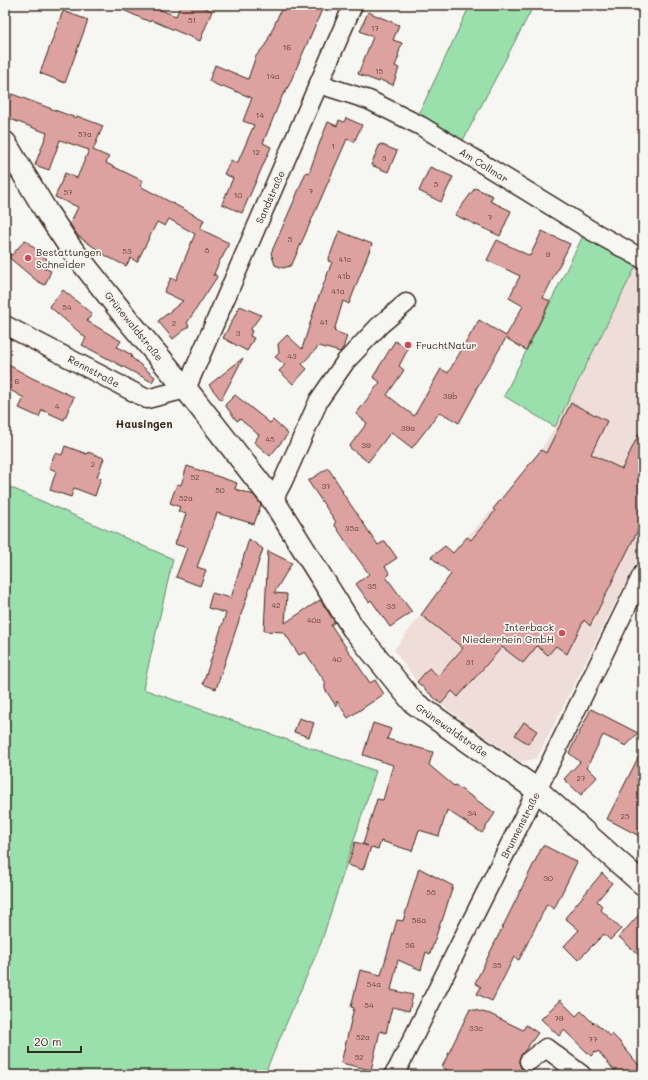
<svg xmlns="http://www.w3.org/2000/svg" width="648" height="1080" viewBox="0 0 648 1080" font-family="Mali,sans-serif">
  <style>
    .built { fill: #eeddd9 }
    .green { fill: #99e0ad; stroke: #6a8566 }
    .building { fill: #dda29f; stroke: #3b2a1e }
    .lines { fill: none; stroke-linecap: round; stroke-linejoin: round }
    .street-casing { stroke: #3b2a1e; stroke-width: 21 }
    .secondary-casing { stroke: #3b2a1e; stroke-width: 25 }
    .street { stroke: #f6f6f2; stroke-width: 18 }
    .secondary { stroke: #f6f6f2; stroke-width: 22 }
    .poi-dot { fill: #d1495b; stroke: #f6f6f2; stroke-width: 1.5 }
    .labels { text-anchor: middle; dominant-baseline: central; stroke-width: 3.5; stroke-linejoin: round; paint-order: stroke }
    .number-label { font-size: 8px; fill: #64483e }
    .street-label { font-size: 10px; fill: #3b2a1e; stroke: #f6f6f2 }
    .poi-label { font-size: 10px; fill: #3b2a1e; stroke: #f6f6f2; text-anchor: start }
    .neighbourhood-label { font-size: 11px; font-weight: bold; fill: #3b2a1e; stroke: #f6f6f2 }
  </style>
  <rect width="100%" height="100%" fill="#f6f6f2"/>
  <filter id="ink" filterUnits="userSpaceOnUse"><feTurbulence type="fractalNoise" baseFrequency=".025" numOctaves="2"/><feDisplacementMap in="SourceGraphic" scale="8" xChannelSelector="R" yChannelSelector="G"/><feConvolveMatrix kernelMatrix="1 2 1 2 8 2 1 2 1" color-interpolation-filters="sRGB"/></filter>
  <g filter="url(#ink)">
    <polygon class="built" points="636,266 643,270 643,548 537,758 521,762 458,717 441,704 417,682 394,650 437,593 463,561 454,552 467,537 493,509 541,450 555,427"/>
    <g class="green">
      <polygon points="470,5 534,5 460,146 416,120"/>
      <polygon points="583,236 636,266 555,427 504,396"/>
      <polygon points="5,485 173,559 143,689 376,771 321,943 264,1075 5,1075"/>
    </g>
    <g class="building">
      <polygon points="112,5 157,5 156,8 176,16 181,5 199,5 212,11 200,41 151,20 150,22"/>
      <polygon points="283,5 324,5 289,85 284,94 283,94 263,143 271,147 242,213 222,204 233,178 224,174 231,160 237,164 254,125 243,121 252,98 223,86 221,87 209,81 215,65 248,79 256,56 266,44"/>
      <polygon points="63,11 88,20 65,83 40,73"/>
      <polygon points="368,12 399,25 393,40 402,43 398,55 399,56 395,66 399,68 393,85 380,80 379,82 358,74 373,37 360,31"/>
      <polygon points="12,94 76,118 77,116 103,126 93,150 109,157 106,163 143,181 140,186 204,220 200,229 229,243 222,258 221,258 213,276 215,274 217,277 187,323 189,326 173,339 158,321 183,301 164,292 171,278 176,280 195,234 169,219 165,226 157,222 137,262 131,258 126,266 108,257 78,236 70,224 78,207 55,197 65,173 77,178 89,150 60,140 49,170 35,165 47,133 5,117 5,113"/>
      <polygon points="346,118 362,125 354,142 347,139 293,262 290,266 283,268 275,265 271,253 294,201 306,172 309,173 320,142 328,122 337,126 339,120 344,122"/>
      <polygon points="380,144 397,151 388,172 371,165"/>
      <polygon points="430,167 453,177 441,202 419,191"/>
      <polygon points="475,188 493,196 490,201 511,211 500,236 455,215"/>
      <polygon points="339,231 372,244 349,304 343,301 334,331 347,336 343,348 340,352 319,346 302,364 307,369 293,384 279,371 285,365 275,357 279,353 278,344 287,335 302,349 316,304 332,262 328,261"/>
      <polygon points="542,231 570,244 543,298 550,301 526,350 506,338 476,389 477,390 459,423 440,412 412,448 391,432 368,462 349,447 367,423 356,414 380,382 373,377 395,341 408,349 399,366 404,370 387,395 414,416 441,369 448,373 479,320 506,336 523,306 509,298 520,276 487,260 497,240 530,256"/>
      <polygon points="25,240 47,259 41,266 51,271 45,285 37,281 6,255 7,253 12,255"/>
      <polygon points="63,290 92,314 87,321 121,341 117,347 132,355 131,357 155,377 152,382 82,345 86,338 49,306"/>
      <polygon points="240,306 261,315 250,330 252,331 250,336 254,338 247,351 223,338"/>
      <polygon points="243,358 221,400 209,385"/>
      <polygon points="5,363 32,378 74,397 64,420 42,410 39,417 19,408 24,398 5,387"/>
      <polygon points="235,395 270,423 273,420 288,434 270,456 254,442 259,435 240,419 237,421 225,405"/>
      <polygon points="571,403 607,421 591,454 622,469 643,425 643,520 590,626 584,620 567,654 556,646 548,655 537,646 523,663 502,647 458,697 452,691 441,704 417,682 429,668 438,676 463,648 421,615 451,574 431,557 445,546 453,553 467,537 471,540 495,511 493,509 541,450 546,453"/>
      <polygon points="65,446 87,454 88,452 104,458 97,477 101,478 95,496 74,488 71,497 50,490 56,471 49,468 55,453 62,455"/>
      <polygon points="187,466 237,483 235,489 254,495 261,505 254,524 217,513 197,567 206,570 200,586 176,577 187,548 175,544 186,514 178,511 180,507 170,503 177,484 181,485"/>
      <polygon points="328,468 343,491 342,492 378,545 385,541 397,558 385,566 390,574 386,577 412,612 390,627 371,600 369,602 356,584 369,574 353,552 334,524 336,522 308,481"/>
      <polygon points="249,539 263,549 216,689 203,684 226,613 208,608 212,593 231,598"/>
      <polygon points="268,551 292,563 274,593 287,594 285,623 320,600 335,622 331,625 370,683 375,680 384,694 348,718 337,701 336,706 325,689 325,684 326,683 305,652 299,655 284,632 264,631"/>
      <polygon points="591,709 638,733 626,746 603,735 587,767 597,777 581,795 564,779 580,762 569,753"/>
      <polygon points="299,718 314,723 309,737 294,732"/>
      <polygon points="524,722 537,731 528,744 515,735"/>
      <polygon points="373,723 391,729 387,739 433,752 429,765 454,786 455,785 495,813 482,833 447,810 439,836 419,830 412,851 381,841 378,849 371,847 363,870 348,865 355,842 368,846 363,844 377,799 383,800 393,765 363,755"/>
      <polygon points="643,748 643,838 607,819"/>
      <polygon points="543,845 577,862 554,909 547,904 519,960 514,957 492,1001 477,994 481,987 475,983"/>
      <polygon points="419,868 453,886 442,921 441,921 430,954 426,952 421,970 398,960 391,990 413,995 409,1011 392,1007 386,1033 380,1031 371,1070 341,1063 354,1008 351,1007 360,970 381,975 397,920 403,921"/>
      <polygon points="602,873 612,883 597,901 602,906 600,909 621,929 610,940 604,934 578,960 564,946 579,930 565,918"/>
      <polygon points="643,910 643,959 619,937"/>
      <polygon points="560,1000 576,1016 581,1011 593,1023 594,1022 610,1036 612,1034 623,1045 622,1045 643,1070 643,1075 618,1075 598,1051 596,1053 595,1052 591,1056 564,1030 559,1036 541,1019"/>
      <polygon points="470,1009 490,1014 523,1030 526,1025 538,1033 520,1057 519,1062 521,1068 525,1071 532,1071 535,1075 444,1075 447,1070 442,1067"/>
    </g>
    <g class="lines">
      <g class="street-casing">
        <g id="street">
          <polyline points="319,84 369,100 421,126 592,231 643,259"/>
          <polyline points="5,325 147,399 186,389 353,5"/>
          <polyline points="273,500 283,481 319,400 346,361 380,325 406,303"/>
          <polyline points="529,1061 546,1048 582,1075"/>
          <polyline points="393,1075 397,1070 537,790 643,573"/>
        </g>
      </g>
      <g class="secondary-casing">
        <polyline id="secondary" points="5,143 46,211 70,247 128,320 186,389 273,500 353,628 413,702 537,790 643,884"/>
      </g>
      <use href="#street" class="street"/>
      <use href="#secondary" class="secondary"/>
    </g>
  </g>
  <g class="poi-dot">
    <circle cx="28" cy="258" r="4"/>
    <circle cx="408" cy="345" r="4"/>
    <circle cx="562" cy="633" r="4"/>
  </g>
  <g class="labels">
    <g class="number-label">
      <text x="192" y="20">51</text>
      <text x="375" y="28">17</text>
      <text x="287" y="47">16</text>
      <text x="379" y="71">15</text>
      <text x="273" y="76">14a</text>
      <text x="260" y="115">14</text>
      <text x="85" y="134">57a</text>
      <text x="333" y="146">1</text>
      <text x="256" y="152">12</text>
      <text x="384" y="158">3</text>
      <text x="436" y="184">5</text>
      <text x="311" y="191">7</text>
      <text x="68" y="192">57</text>
      <text x="238" y="195">10</text>
      <text x="490" y="217">7</text>
      <text x="290" y="239">5</text>
      <text x="207" y="250">8</text>
      <text x="127" y="251">53</text>
      <text x="548" y="254">9</text>
      <text x="345" y="259">41c</text>
      <text x="344" y="276">41b</text>
      <text x="338" y="291">41a</text>
      <text x="67" y="307">54</text>
      <text x="324" y="322">41</text>
      <text x="174" y="323">2</text>
      <text x="238" y="333">3</text>
      <text x="292" y="356">43</text>
      <text x="17" y="381">6</text>
      <text x="450" y="396">39b</text>
      <text x="57" y="406">4</text>
      <text x="408" y="428">39a</text>
      <text x="270" y="439">45</text>
      <text x="366" y="445">39</text>
      <text x="93" y="464">2</text>
      <text x="195" y="477">52</text>
      <text x="326" y="486">37</text>
      <text x="220" y="490">50</text>
      <text x="186" y="498">52a</text>
      <text x="352" y="528">35a</text>
      <text x="372" y="586">35</text>
      <text x="276" y="605">42</text>
      <text x="391" y="606">33</text>
      <text x="314" y="620">40a</text>
      <text x="337" y="659">40</text>
      <text x="470" y="662">31</text>
      <text x="581" y="778">27</text>
      <text x="472" y="813">34</text>
      <text x="625" y="816">25</text>
      <text x="548" y="878">30</text>
      <text x="431" y="892">58</text>
      <text x="419" y="920">56a</text>
      <text x="410" y="945">56</text>
      <text x="497" y="965">35</text>
      <text x="374" y="984">54a</text>
      <text x="369" y="1005">54</text>
      <text x="559" y="1018">79</text>
      <text x="476" y="1028">33c</text>
      <text x="363" y="1037">52a</text>
      <text x="593" y="1039">77</text>
      <text x="359" y="1057">52</text>
    </g>
    <g class="street-label">
      <text transform="translate(484 165) rotate(32)">Am Collmar</text>
      <text transform="translate(270 197) rotate(-66)">Sandstraße</text>
      <text transform="translate(134 326) rotate(51)">Grünewaldstraße</text>
      <text transform="translate(94 371) rotate(28)">Rennstraße</text>
      <text transform="translate(452 730) rotate(35)">Grünewaldstraße</text>
      <text transform="translate(520 825) rotate(-63)">Brunnenstraße</text>
    </g>
    <g class="poi-label">
      <text x="36" y="252">Bestattungen<tspan x="36" dy="12">Schneider</tspan></text>
      <text x="416" y="345">FruchtNatur</text>
      <text x="554" y="627" text-anchor="end">Interback<tspan x="554" dy="12">Niederrhein GmbH</tspan></text>
    </g>
    <g class="neighbourhood-label">
      <text x="144" y="423">Hausingen</text>
    </g>
  </g>
  <rect width="648" height="1080" fill="none" stroke="#f6f6f2" stroke-width="20"/>
  <rect x="10" y="10" width="628" height="1060" fill="none" stroke="#3b2a1e" stroke-width="1.5" filter="url(#ink)"/>
  <path d="M28 1046v6h53v-6" fill="none" stroke="#3b2a1e" stroke-width="2"/>
  <text x="34" y="1046" font-size="12" fill="#3b2a1e" stroke="#f6f6f2" stroke-width="3" paint-order="stroke">20 m</text>
</svg>
